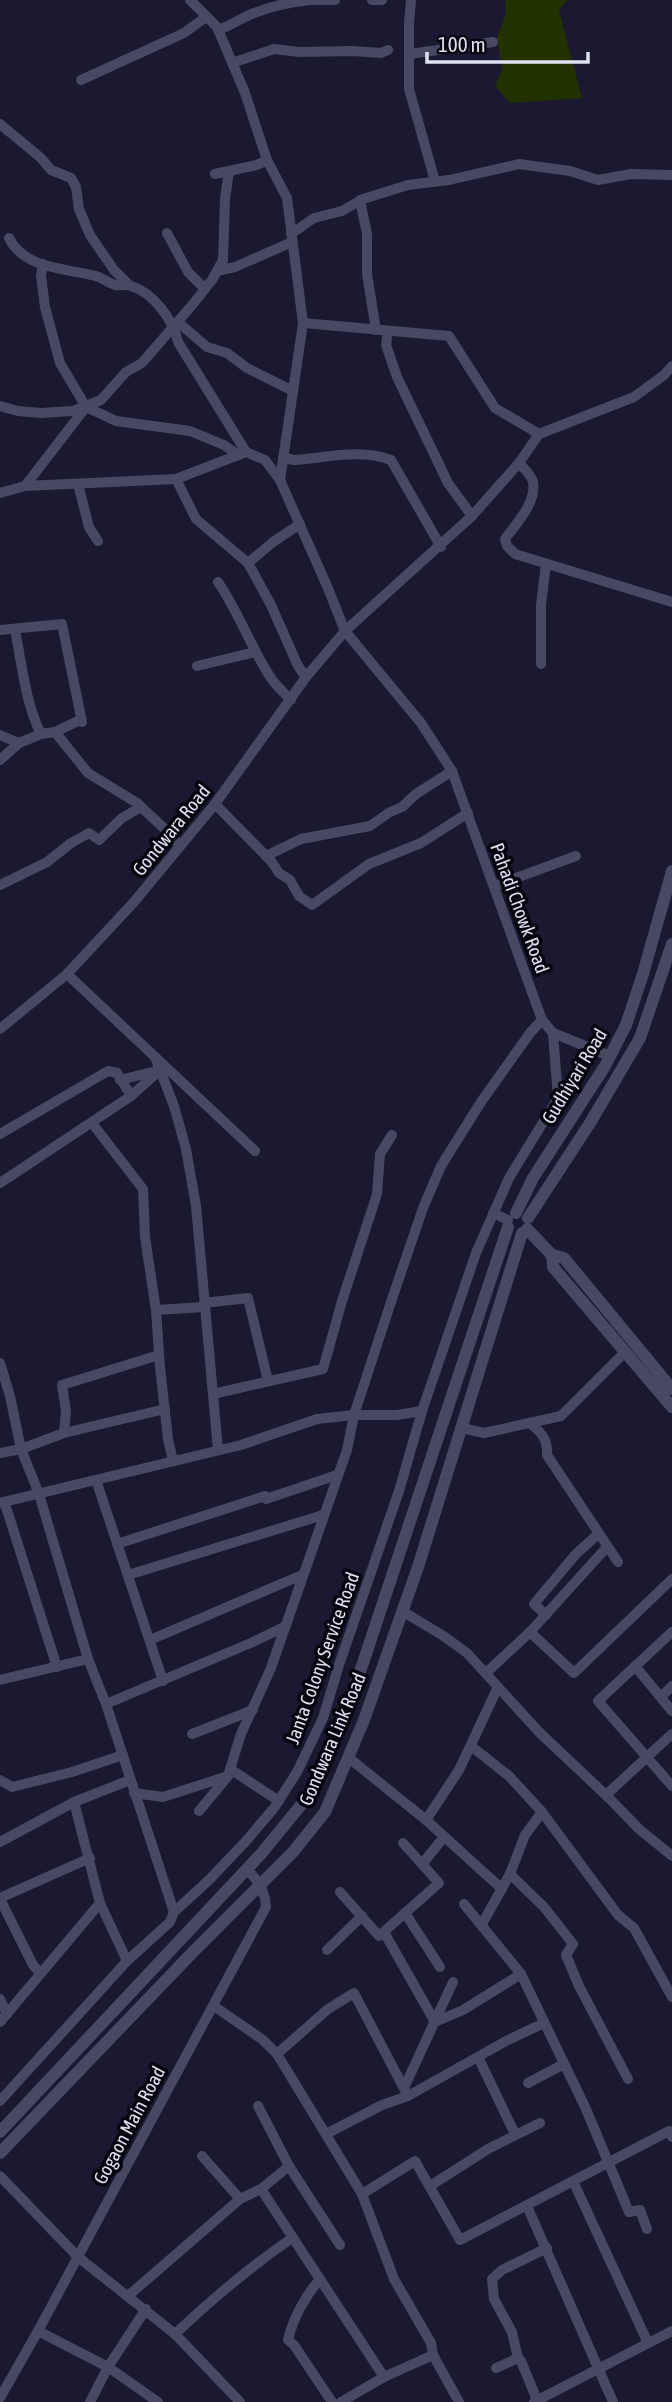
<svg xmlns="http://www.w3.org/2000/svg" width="672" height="2402" viewBox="0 0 672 2402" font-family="'Asap Condensed',sans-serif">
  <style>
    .green { fill: #223100 }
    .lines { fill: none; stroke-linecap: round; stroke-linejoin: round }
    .minor { stroke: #484863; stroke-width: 10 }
    .tertiary { stroke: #484863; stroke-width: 12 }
    .labels { text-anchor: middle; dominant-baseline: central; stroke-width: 7; stroke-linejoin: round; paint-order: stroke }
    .street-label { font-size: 19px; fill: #e0e0f1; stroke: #06060f }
  </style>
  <rect width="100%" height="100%" fill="#1a1931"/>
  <polygon class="green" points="505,0 567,0 559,10 582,98 510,103 495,86 502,69 497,37 506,14"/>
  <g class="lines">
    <g class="minor">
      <polyline points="314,0 335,0"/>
      <polyline points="372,0 382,0"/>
      <polyline points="411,0 409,23 409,89 435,181"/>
      <path d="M218 30C231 26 241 18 254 13 272 6 291 2 310 0"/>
      <polyline points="410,54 493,42"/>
      <polyline points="232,63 274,49 299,52 352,51 381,53 388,50"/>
      <polyline points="81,80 184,33 206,17"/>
      <polyline points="0,124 41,158 51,170 71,178 76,187 79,209 90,235 114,270 129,285"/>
      <polyline points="215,174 257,165 267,160"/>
      <polyline points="360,200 367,234 367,274 376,330"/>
      <polyline points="167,233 188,272 205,289"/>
      <polyline points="291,234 314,218 342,211 363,199 408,185 449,180 519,164 570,171 598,180 631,174 672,175"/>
      <path d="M9 238C24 269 66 268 95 276 102 277 108 283 115 285 120 286 126 284 131 286 154 293 173 320 178 342L246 452"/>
      <polyline points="43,264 41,276 45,307 60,363 86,407 116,421 190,431 224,445 238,455"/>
      <polyline points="217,271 235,267 292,242"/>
      <polyline points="178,322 207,347 227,353 247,368 293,391"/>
      <polyline points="303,323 449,336 495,408 539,434"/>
      <polyline points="388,331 386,345 397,377 448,483 472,516"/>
      <polyline points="0,406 18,411 41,413 73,411 101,400 126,372 142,363 193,304 212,280 223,260 225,199 229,171"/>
      <path d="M283 458 294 460C324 458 361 448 391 460L441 547"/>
      <path d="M519 463C524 469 531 474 533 482 537 502 516 524 505 539L507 546 515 554 672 602"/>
      <polyline points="176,479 196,519 248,563"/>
      <polyline points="78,484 89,527 98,541"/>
      <polyline points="25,486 86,407"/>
      <polyline points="0,493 25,486 176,479 246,452 265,460 280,480"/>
      <polyline points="300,524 273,542 248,563 271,605 298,666 306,677"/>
      <path d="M218 582C238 611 250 645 269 675 274 684 283 692 291 700"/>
      <polyline points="0,630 62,624 82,722 78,721 55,732 41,734 19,743 0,760"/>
      <path d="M15 630C22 664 25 702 41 734"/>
      <polyline points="541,664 541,605 546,564"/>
      <polyline points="197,666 255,652"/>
      <polyline points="55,732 88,773 137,803 170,834 180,846"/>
      <polyline points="0,735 19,743"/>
      <polyline points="215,804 271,861 279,873 290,880 299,896 312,905 369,864 421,843 468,813"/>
      <polyline points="266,856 301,839 370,826 390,812 402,807 416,794 452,771"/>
      <polyline points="0,885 47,862 71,843 89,833 99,840 122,818 141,807"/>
      <polyline points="494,886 576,856"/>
      <polyline points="67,974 255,1151"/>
      <polyline points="0,1029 67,974 134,902 215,804 306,677 345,631 472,516 519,463 539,434 634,397 664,375 672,366"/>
      <polyline points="553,1033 610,1056"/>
      <polyline points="155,1057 174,1106 186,1149 196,1206 218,1450"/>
      <polyline points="92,1123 143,1189 145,1237 156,1310 160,1367 168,1439 173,1461"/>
      <polyline points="0,1134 108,1071 117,1073 131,1096"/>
      <polyline points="0,1183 131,1096 160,1070 120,1080"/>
      <polyline points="493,1213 508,1220"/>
      <polyline points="204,1303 248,1298 268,1381"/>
      <polyline points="156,1310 205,1307"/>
      <polyline points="0,1363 10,1396 21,1449 64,1433 165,1409"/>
      <polyline points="213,1394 323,1369 342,1301 377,1194 380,1154 392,1135"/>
      <path d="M531 1424C542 1433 548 1440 547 1455L618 1562"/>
      <polyline points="462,1428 484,1433 561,1416 624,1353"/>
      <polyline points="64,1433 66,1411 62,1385 159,1355"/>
      <polyline points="0,1453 21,1449 39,1494 88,1659 106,1704 174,1912"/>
      <polyline points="96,1480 163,1681"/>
      <polyline points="0,1503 241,1445 317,1419 354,1415 397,1415 422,1411"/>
      <polyline points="5,1504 57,1667"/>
      <polyline points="117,1544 265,1496 266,1499 337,1475"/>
      <polyline points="128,1575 323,1515"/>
      <polyline points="402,1611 442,1635 467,1653 539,1732 610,1799 639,1829 672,1856"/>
      <polyline points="546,1615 534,1604 576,1554 598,1534"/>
      <polyline points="530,1632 574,1673 672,1579"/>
      <polyline points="672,1632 598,1701 672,1786"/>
      <polyline points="150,1640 302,1575"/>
      <polyline points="635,1666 672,1711"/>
      <polyline points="486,1673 530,1632 607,1547"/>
      <polyline points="0,1680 88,1659"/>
      <polyline points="661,1697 672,1686"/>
      <polyline points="106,1704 253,1642 286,1626"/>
      <polyline points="192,1734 253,1710"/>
      <polyline points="471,1746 509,1776 542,1812 618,1915 634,1928 672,1997"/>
      <polyline points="349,1758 426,1820 502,1889"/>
      <polyline points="230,1769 279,1801"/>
      <polyline points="0,1780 12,1787 72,1772 123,1755"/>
      <polyline points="134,1793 163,1797 228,1776"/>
      <polyline points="606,1795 672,1734"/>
      <polyline points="74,1802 100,1903 127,1961"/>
      <polyline points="199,1811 228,1776 241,1734 271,1668 347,1450 354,1415 391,1302 423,1208 441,1166 481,1102 530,1033 542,1020"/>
      <polyline points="426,1820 459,1770 498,1687"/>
      <polyline points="0,1842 74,1802 130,1780"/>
      <polyline points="423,1863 444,1837"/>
      <polyline points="510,1874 544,1907 573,1944 566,1955 579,1986 628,2079"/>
      <polyline points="340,1892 379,1936 439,1883 403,1843"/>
      <polyline points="0,1898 90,1858"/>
      <polyline points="0,1899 33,1965 40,1973"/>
      <polyline points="464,1904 521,1974 586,2109 629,2212 640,2210 647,2229"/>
      <polyline points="405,1913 440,1967"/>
      <polyline points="482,1924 510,1874 525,1835 542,1812"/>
      <polyline points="384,1932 435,2022 463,2010 521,1974"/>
      <polyline points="327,1950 362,1916"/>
      <polyline points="0,1999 7,2014"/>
      <polyline points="214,2006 263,2040 277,2054 362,2194 394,2279 431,2343 433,2355 459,2402"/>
      <polyline points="0,2022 100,1903"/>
      <polyline points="277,2054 328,2009 354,1993 408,2096"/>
      <polyline points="478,2057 515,2134"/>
      <polyline points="528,2083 564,2064"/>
      <polyline points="404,2088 453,1982"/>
      <polyline points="0,2101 127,1961 170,1922 174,1912 209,1880 246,1841 274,1808 297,1772 323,1718 339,1665 399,1491 422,1411 476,1253 509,1178 558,1098 553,1033 542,1020 452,771 421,723 345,631 327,586 280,480 303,323 287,198 267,160 245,93 217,27 190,0"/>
      <polyline points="258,2106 289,2166 340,2245"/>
      <polyline points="326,2134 382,2105 408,2096 506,2041 544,2023"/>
      <polyline points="202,2156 240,2199"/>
      <polyline points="0,2176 78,2257 175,2334 240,2402"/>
      <polyline points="573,2181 648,2343"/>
      <polyline points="430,2186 488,2149 540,2123"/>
      <polyline points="261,2189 384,2377"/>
      <polyline points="362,2194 415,2161 460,2240 669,2131 672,2137"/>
      <polyline points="527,2206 613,2402"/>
      <path d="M320 2279C306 2295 293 2318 288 2340L294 2345 332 2402"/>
      <polyline points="128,2296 240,2199 261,2189 289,2166"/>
      <polyline points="38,2331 108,2367 158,2402"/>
      <path d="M175 2334C212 2299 250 2267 292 2238"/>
      <polyline points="496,2368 518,2358"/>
      <path d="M0 2398 38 2331 266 1907C265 1890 258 1881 247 1869"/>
      <polyline points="537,2400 521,2361 518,2358 512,2332 494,2299 492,2279 502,2270 547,2248"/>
      <polyline points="90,2402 108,2367 146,2309"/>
      <polyline points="341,2402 384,2377 433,2355"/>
      <polyline points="534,2402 672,2331"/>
    </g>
    <g class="tertiary">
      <polyline points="516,1213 533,1178 605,1066 626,1025 643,974 672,871"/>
      <polyline points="528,1218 590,1123 640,1038 672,944"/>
      <polyline points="527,1229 552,1255 564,1258 672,1389"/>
      <polyline points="552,1255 553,1267 672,1407"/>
      <polyline points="0,2132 261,1854 310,1794 332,1749 363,1663 508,1227"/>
      <polyline points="0,2153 193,1952 293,1852 325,1812 364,1720 418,1567 522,1233"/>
    </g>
  </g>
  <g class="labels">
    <g class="street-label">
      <text transform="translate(171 830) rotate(-51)">Gondwara Road</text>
      <text transform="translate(520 908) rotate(70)">Pahadi Chowk Road</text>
      <text transform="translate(574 1076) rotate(-59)">Gudhiyari Road</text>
      <text transform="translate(322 1658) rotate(-70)">Janta Colony Service Road</text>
      <text transform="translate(332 1739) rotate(-67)">Gondwara Link Road</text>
      <text transform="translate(129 2125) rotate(-62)">Gogaon Main Road</text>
    </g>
  </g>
  <path d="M427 52v10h161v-10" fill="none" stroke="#e0e0f1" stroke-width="3.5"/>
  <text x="438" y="52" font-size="21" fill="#e0e0f1" stroke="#06060f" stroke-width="5" paint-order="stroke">100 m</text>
</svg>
